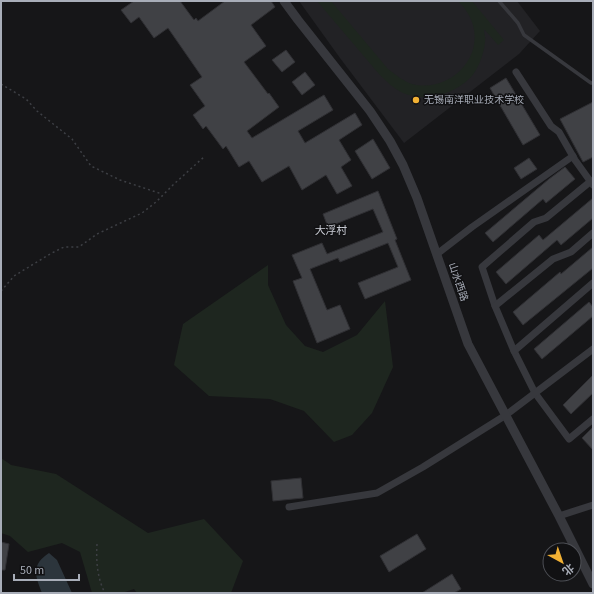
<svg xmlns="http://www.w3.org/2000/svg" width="594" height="594" viewBox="0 0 594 594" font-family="'Source Sans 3','Noto Sans SC',sans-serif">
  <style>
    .built { fill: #222225 }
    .green { fill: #1e261f }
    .water { fill: #2c353c }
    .building { fill: #404145; stroke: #303034 }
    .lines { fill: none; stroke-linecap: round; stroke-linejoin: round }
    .path { stroke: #3d3f44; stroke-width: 1.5; stroke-dasharray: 2 3; stroke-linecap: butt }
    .service { stroke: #37383d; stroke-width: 3.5 }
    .minor { stroke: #37383d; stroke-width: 7 }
    .tertiary { stroke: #37383d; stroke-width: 9 }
    .poi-dot { fill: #f2b134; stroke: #111113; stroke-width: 1.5 }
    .labels { text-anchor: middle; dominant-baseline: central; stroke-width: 3; stroke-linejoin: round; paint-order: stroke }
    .poi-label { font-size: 10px; fill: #a8adb8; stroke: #111113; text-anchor: start }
    .street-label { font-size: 10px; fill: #a8adb8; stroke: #111113 }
    .neighbourhood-label { font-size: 11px; fill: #c9ccd4; stroke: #111113 }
  </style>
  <rect width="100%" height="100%" fill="#161618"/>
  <polygon class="built" points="299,1 517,1 540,31 519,54 404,143 340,58"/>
  <g class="green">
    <path d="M317 1H331L388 69C396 75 403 81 412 84 447 93 483 61 473 25 470 15 465 8 458 1H472L504 40 498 45 484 29C484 33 486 38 485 42 484 54 478 70 470 78 453 95 425 102 403 93 394 89 386 81 379 74Z"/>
    <polygon points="268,265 268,285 286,325 305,346 323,352 357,335 385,301 393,367 372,413 352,435 334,442 304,411 270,399 209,396 174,365 183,324"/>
    <polygon points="1,458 11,465 56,474 148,533 204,519 243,561 231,593 137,593 134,589 122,593 92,593 80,552 62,543 28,552 10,536 1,533"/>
  </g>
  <path class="water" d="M49 553 57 560 72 593H42C35 575 31 565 49 553Z"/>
  <g class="building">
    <polygon points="134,1 180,1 194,20 196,18 198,21 225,1 271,1 275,7 251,25 266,46 244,62 268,94 269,93 279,107 247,131 252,138 324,95 333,110 298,131 305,143 355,113 362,125 339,140 351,160 341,167 352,186 337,194 326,175 302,190 289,166 262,182 249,161 239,167 226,146 223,149 206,126 203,129 193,115 205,106 190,85 202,77 168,28 154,38 139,17 131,23 121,10"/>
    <polygon points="286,50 295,62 282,72 272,60"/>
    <polygon points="305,72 315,85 302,95 292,82"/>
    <polygon points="506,78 540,135 523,145 490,88"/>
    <polygon points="593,102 593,157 583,162 560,119"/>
    <polygon points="373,139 390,168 372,179 355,151"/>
    <polygon points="529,158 537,169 521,179 514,168"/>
    <polygon points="565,167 575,179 546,203 543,199 493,242 485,233 549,179"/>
    <polygon points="378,191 397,239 395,240 411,280 365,299 358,283 398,267 388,243 340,262 338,258 310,269 327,310 340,305 350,329 317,343 293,281 302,278 292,255 322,243 327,254 383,232 373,209 328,227 323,214"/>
    <polygon points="593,198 593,218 561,245 557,240 506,284 496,272 539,235 543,240"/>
    <polygon points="593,247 593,268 523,325 513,312 560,272 561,274"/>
    <polygon points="589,302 593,307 593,316 542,359 534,349"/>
    <polygon points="593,375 593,393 571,414 563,405"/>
    <polygon points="593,427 593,450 582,438"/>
    <polygon points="301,478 303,498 273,501 271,481"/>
    <polygon points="417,534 426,549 389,572 380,556"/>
    <polygon points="1,542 9,544 5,570 1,570"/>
    <polygon points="452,574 461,589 454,593 422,593"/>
  </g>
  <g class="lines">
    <g class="path">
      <polyline points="1,84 26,99 37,111 72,139 91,166 120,180 162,194"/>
      <polyline points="1,291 14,276 50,254 64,247 79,247 97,234 142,213 156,202 174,184 205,156"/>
      <path d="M97 544C96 560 97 578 105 593"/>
    </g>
    <polyline class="service" points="499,1 518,23 524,35 591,83 593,83"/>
    <g class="minor">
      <polyline points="516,72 551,126 559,132 575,160 593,185"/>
      <polyline points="437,254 472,227 573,156"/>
      <polyline points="593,283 514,351 535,393 569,439 593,419"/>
      <polyline points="495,306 482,267 534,222 546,218 591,181"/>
      <polyline points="514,351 495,306 553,259 571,252 593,233"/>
      <polyline points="289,507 377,493 423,467 506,415 593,349"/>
      <polyline points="559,516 593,505"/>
    </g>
    <polyline class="tertiary" points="284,1 298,20 370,111 390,141 403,165 417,198 468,344 559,516 593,584"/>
  </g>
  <circle class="poi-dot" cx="416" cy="100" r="4"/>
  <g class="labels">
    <g class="poi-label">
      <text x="424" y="100">无锡南洋职业技术学校</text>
    </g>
    <g class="street-label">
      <text transform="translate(458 282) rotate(71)">山水西路</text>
    </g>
    <g class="neighbourhood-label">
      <text x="331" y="230">大浮村</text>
    </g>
  </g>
  <rect width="594" height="594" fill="none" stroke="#a8adb8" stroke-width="4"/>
  <g transform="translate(562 562) rotate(140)"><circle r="19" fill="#111113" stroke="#4d4f55"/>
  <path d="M0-3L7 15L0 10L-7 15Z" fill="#f2b134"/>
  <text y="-6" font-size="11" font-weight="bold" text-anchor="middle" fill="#a8adb8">北</text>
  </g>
  <path d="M14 574v6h65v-6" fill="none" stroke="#a8adb8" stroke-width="2"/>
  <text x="20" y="574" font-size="12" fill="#a8adb8" stroke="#111113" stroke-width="3" paint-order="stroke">50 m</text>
</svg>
